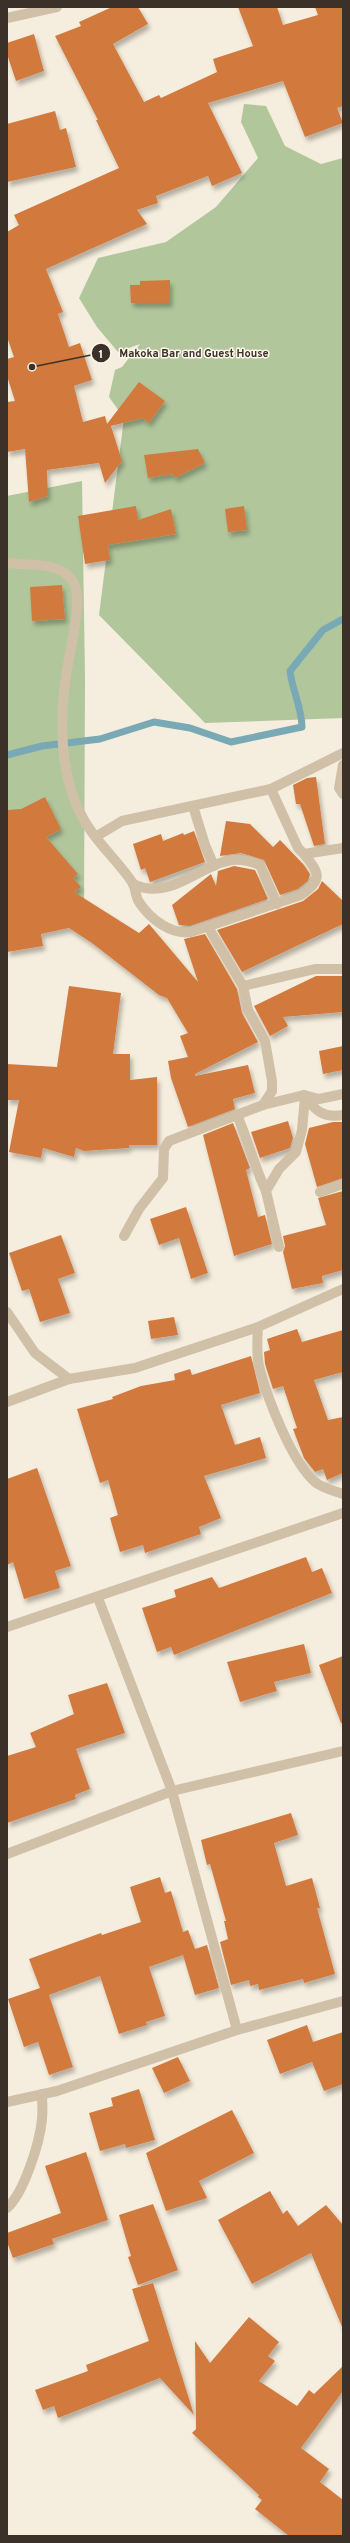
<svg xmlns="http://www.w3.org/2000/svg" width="350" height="2543" viewBox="0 0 350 2543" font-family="Overpass,sans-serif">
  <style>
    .green { fill: #b1c69b }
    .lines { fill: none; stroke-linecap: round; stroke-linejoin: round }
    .stream { stroke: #79a9b5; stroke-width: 7 }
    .building { fill: #d27a3e; filter: url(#shadow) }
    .street { stroke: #cfc0a7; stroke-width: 10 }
    .leader { fill: none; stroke: #3b3128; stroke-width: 1.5 }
    .callout-dot { fill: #3b3128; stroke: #fcf6ea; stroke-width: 1.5 }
    .mark-label { font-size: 12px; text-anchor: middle; font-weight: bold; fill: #fff }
    .callout-label { font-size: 11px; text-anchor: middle; font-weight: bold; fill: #3b3128; stroke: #fcf6ea; stroke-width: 3; stroke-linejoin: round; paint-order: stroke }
  </style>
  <defs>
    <filter id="shadow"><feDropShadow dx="2.5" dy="4.5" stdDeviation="2" flood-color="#0004"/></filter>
  </defs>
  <rect width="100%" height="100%" fill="#f5eddd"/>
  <g class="green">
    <polygon points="244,104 266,106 285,146 321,164 343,158 343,718 205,723 99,615 124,418 109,397 115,370 122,367 140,344 118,352 97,327 79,298 98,258 166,242 216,207 258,158 241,122"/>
    <polygon points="82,481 85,679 84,908 7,913 7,496"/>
  </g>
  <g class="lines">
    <path class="stream" d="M7 755 42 746 100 739 154 722 190 728 231 742 302 727C302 708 292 690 290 671L323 630 343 619"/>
  </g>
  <g class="building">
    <polygon points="112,7 138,7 148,24 113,44 144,102 159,95 161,98 217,72 213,59 253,46 238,7 277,7 283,25 318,15 315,7 343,7 343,106 337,108 343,123 305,137 283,81 208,103 242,173 212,186 208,176 156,196 158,203 137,210 147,224 46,269 63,312 58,314 69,347 80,343 92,380 74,386 83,422 105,416 107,424 139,382 165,401 149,423 143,418 111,426 122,461 105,483 99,463 47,470 48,496 29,502 25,449 7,452 7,402 15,401 7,376 7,359 14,357 7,337 7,232 19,225 14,215 119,168 96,120 98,120 55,36 81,26 79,22"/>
    <polygon points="34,34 44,71 16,81 7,54 7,43"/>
    <polygon points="55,111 60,130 66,128 76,167 7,182 7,124"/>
    <polygon points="170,280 170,303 131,303 130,285 140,285 140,281"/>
    <polygon points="198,449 205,463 175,478 173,474 148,478 144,455"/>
    <polygon points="136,506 138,520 171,509 176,534 108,545 110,560 85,564 78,516"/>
    <polygon points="244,506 247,530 228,532 225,509"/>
    <polygon points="62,585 65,619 32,621 30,587"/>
    <polygon points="316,777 325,844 314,846 300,804 296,804 293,785 307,778"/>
    <polygon points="45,797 61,829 46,837 78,874 73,878 81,887 74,892 139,933 149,924 198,982 184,939 205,934 237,989 242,1013 258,1042 195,1074 195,1076 248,1065 255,1093 233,1099 235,1109 188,1127 171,1078 168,1061 188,1057 180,1036 188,1033 167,998 159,995 92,943 69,928 41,934 43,946 7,952 7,810 21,809"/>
    <polygon points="226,821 250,824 273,847 280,840 304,865 310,874 308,881 298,889 280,895 264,860 241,853 220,856"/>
    <polygon points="194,831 205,862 150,882 145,868 141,870 133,844 161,834 163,841 183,833 184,835"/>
    <polygon points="234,866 255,870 268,899 190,926 179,925 172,905 211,874 216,886 218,871"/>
    <polygon points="322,881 343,901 343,924 242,972 217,930 303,901 318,889"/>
    <polygon points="316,976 343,976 343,1012 283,1017 288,1026 270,1036 254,1006"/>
    <polygon points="69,986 121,993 113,1054 130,1054 130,1080 157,1077 157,1145 129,1145 129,1148 84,1151 76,1148 74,1157 43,1148 41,1158 9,1152 19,1100 7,1100 7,1064 57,1067"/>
    <polygon points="343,1046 343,1070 323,1074 319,1051"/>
    <polygon points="288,1121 293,1138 290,1148 260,1158 251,1132"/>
    <polygon points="333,1122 343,1122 343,1178 317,1187 305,1144 309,1128"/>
    <polygon points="233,1123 250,1168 246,1170 258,1217 265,1215 272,1244 234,1256 203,1135"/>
    <polygon points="343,1191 343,1270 322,1276 323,1283 292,1289 283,1252 285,1246 283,1236 326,1225 318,1198"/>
    <polygon points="186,1207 208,1273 191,1279 179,1238 159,1245 150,1219"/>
    <polygon points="61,1235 75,1273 58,1279 70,1313 40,1322 29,1289 22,1291 9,1253"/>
    <polygon points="174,1317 178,1335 151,1339 148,1321"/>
    <polygon points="297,1329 302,1342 343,1330 343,1372 314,1380 328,1420 343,1417 343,1473 327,1480 323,1469 315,1472 304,1458 293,1429 297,1428 283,1386 273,1389 265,1364 264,1352 270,1350 267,1339"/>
    <polygon points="251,1356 260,1393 221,1405 235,1445 260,1437 266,1458 204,1476 221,1518 199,1527 201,1534 145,1553 143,1545 120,1552 110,1518 118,1515 108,1480 100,1483 77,1409 113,1399 112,1397 141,1386 175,1380 174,1374 190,1369 192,1375"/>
    <polygon points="37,1468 71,1566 55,1571 60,1588 24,1599 13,1562 7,1565 7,1479"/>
    <polygon points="306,1557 312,1572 322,1568 332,1593 174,1655 171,1647 157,1652 142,1608 176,1597 174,1590 212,1577 219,1588"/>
    <polygon points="304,1644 311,1673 274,1682 277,1691 240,1702 227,1662"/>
    <polygon points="343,1656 343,1723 341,1723 319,1665"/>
    <polygon points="107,1683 125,1733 76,1749 90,1789 75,1795 76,1799 7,1823 7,1756 36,1747 30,1733 74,1714 68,1695"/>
    <polygon points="291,1813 298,1835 274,1843 286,1886 312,1878 320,1908 317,1908 335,1974 304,1983 303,1979 259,1990 258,1984 250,1986 249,1980 231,1985 220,1942 228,1939 224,1921 226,1921 210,1864 207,1865 201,1840"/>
    <polygon points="160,1877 165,1893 171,1891 183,1932 188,1930 195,1949 207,1945 219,1988 195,1995 183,1955 149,1967 165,2016 146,2022 147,2025 119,2034 100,1976 49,1995 73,2067 49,2075 38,2042 24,2047 8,1999 40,1988 29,1959 101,1933 102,1935 141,1922 130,1887"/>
    <polygon points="307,2025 313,2042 343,2032 343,2084 324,2091 312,2062 280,2074 267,2040"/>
    <polygon points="178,2057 190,2081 164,2093 152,2068"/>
    <polygon points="139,2089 155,2140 126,2148 125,2144 100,2151 89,2113 113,2106 111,2098"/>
    <polygon points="232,2110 254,2153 199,2181 207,2198 166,2211 146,2153"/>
    <polygon points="86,2152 108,2220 52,2239 54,2244 13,2258 7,2242 7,2233 61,2213 45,2166"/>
    <polygon points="270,2191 283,2214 287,2210 298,2226 326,2205 343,2225 343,2329 311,2253 252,2284 218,2220"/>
    <polygon points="153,2204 178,2270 138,2285 128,2257 131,2256 119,2215"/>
    <polygon points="153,2283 194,2415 160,2378 58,2418 54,2406 43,2410 35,2390 88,2371 86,2365 149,2341 132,2289"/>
    <polygon points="249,2317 279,2342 268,2356 275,2361 259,2381 297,2406 309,2390 314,2394 343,2366 343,2391 301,2448 329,2469 320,2482 343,2500 343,2536 289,2536 255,2509 262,2500 258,2497 259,2495 192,2433 196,2429 195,2341 210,2363"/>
  </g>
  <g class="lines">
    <g class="street">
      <polyline points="7,18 57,7"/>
      <path d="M7 563C28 566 65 560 75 586 82 603 70 650 67 670 59 717 59 778 84 820 96 842 118 861 132 882 136 888 135 896 139 902 150 919 171 935 191 932L301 895C323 879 320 874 304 854"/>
      <polyline points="343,765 339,788 343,794"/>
      <polyline points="271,789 298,848 304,854 343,848"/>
      <polyline points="193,806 205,845 214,866"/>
      <polyline points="97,836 122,821 271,789 343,753"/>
      <path d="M133 884C171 902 199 864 233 860 242 859 252 862 260 865L277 904"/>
      <polyline points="208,927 243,986 248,1010 265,1041 272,1081 272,1091 263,1105"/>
      <polyline points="243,986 315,969 343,969"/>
      <path d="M304 1095C315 1111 323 1118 343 1115"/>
      <path d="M237 1115C248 1140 254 1166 266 1191"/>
      <polyline points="320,1192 343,1184"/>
      <polyline points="124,1236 139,1209 163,1178 164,1149 169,1141 263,1105 304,1095 319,1099 343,1094"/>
      <polyline points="279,1247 266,1191 279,1169 296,1152 302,1130 305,1097"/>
      <path d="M343 1289 258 1327C257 1341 256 1357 260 1370 268 1400 292 1462 315 1482 322 1488 335 1491 343 1494"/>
      <polyline points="7,1312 35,1353 69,1379 135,1368 258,1327"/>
      <polyline points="7,1402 69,1379"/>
      <polyline points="98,1598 172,1791 237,2030"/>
      <polyline points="7,1627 343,1513"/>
      <polyline points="7,1854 172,1791 343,1751"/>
      <polyline points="7,2102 57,2091 237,2030 343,2001"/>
      <path d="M7 2208C24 2193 40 2142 42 2119 43 2111 42 2102 42 2094"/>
    </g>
  </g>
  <path class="leader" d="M32 367L101 353"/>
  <g class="callout-dot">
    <circle cx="32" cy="367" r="4"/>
    <circle cx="101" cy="353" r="10"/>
  </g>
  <g class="mark-label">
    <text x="101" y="358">1</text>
  </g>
  <g class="callout-label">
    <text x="194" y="357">Makoka Bar and Guest House</text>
  </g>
  <rect width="350" height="2543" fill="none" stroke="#3b3128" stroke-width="16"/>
</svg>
